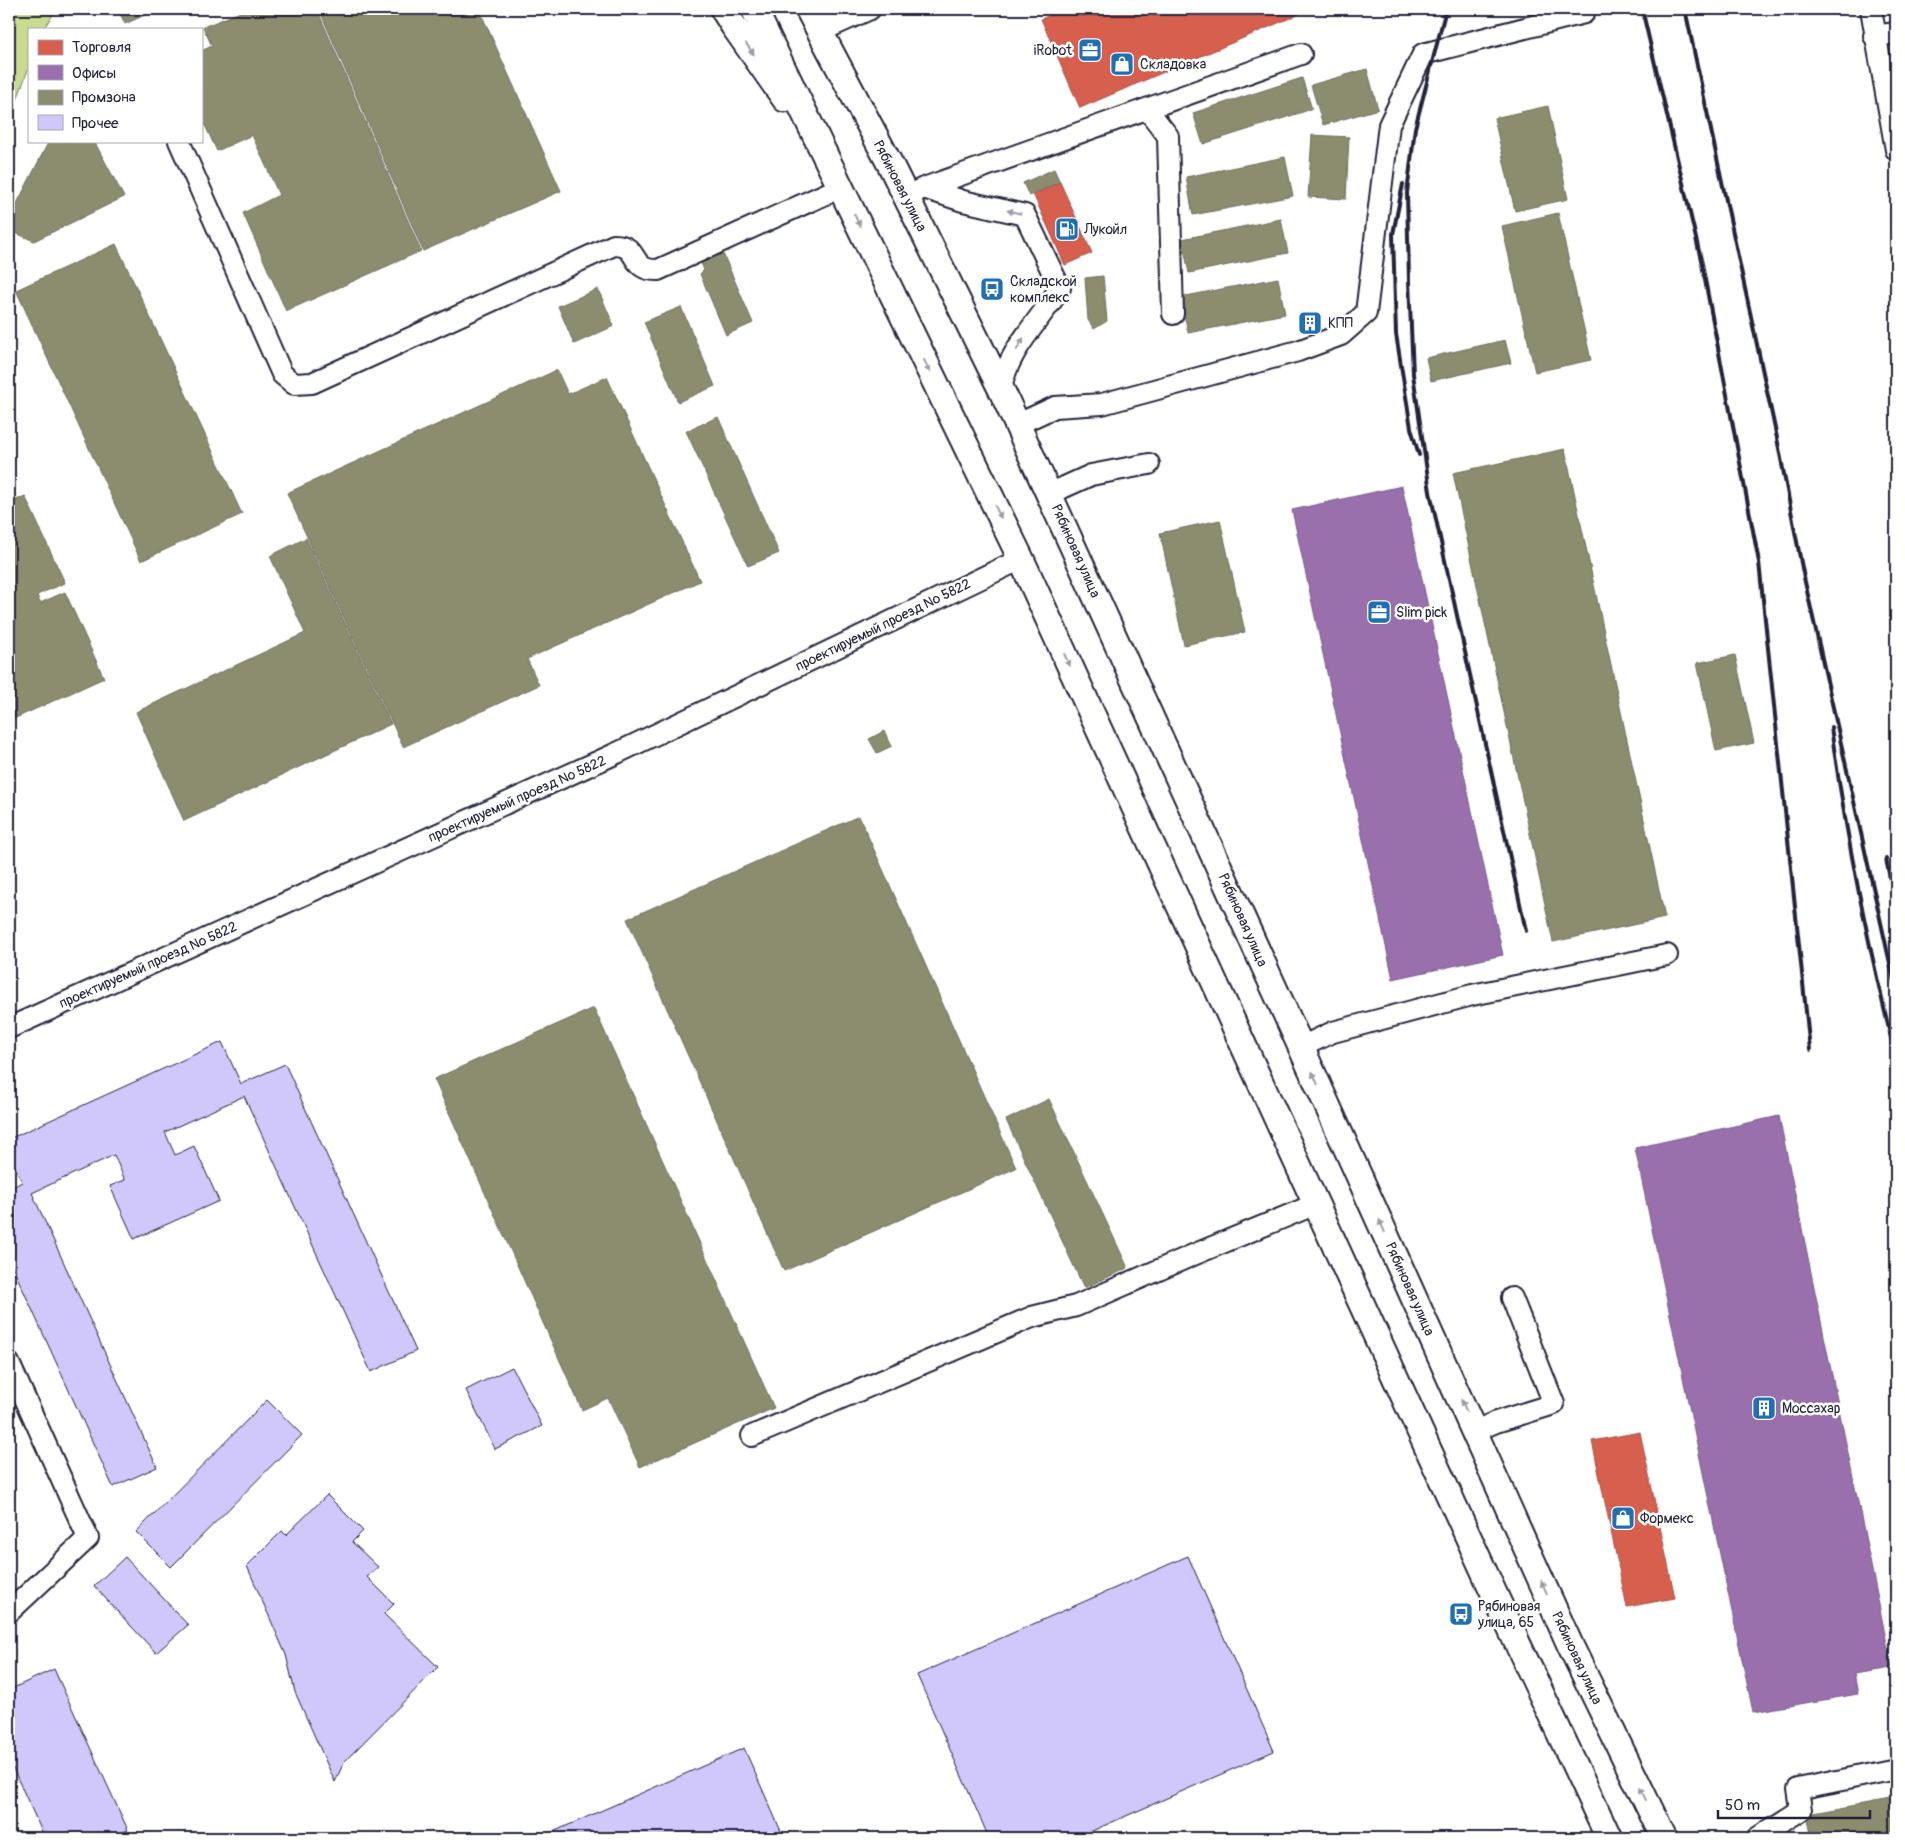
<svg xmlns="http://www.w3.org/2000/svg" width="1905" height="1847" viewBox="0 0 1905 1847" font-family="Pangolin,sans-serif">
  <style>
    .green { fill: #c9db8f; stroke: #767e65 }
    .shops { fill: #d6604d; stroke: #a04d48 }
    .offices { fill: #9970ab; stroke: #755989 }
    .industry { fill: #8c8c6e; stroke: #6c6c5f }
    .building { fill: #d0c8fa; stroke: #22223b }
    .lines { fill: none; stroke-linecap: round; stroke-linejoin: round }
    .minor-casing { stroke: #22223b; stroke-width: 24 }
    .major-casing { stroke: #22223b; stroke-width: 29 }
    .minor { stroke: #fff; stroke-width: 20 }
    .major { stroke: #fff; stroke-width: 25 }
    .rail { stroke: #22223b; stroke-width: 4 }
    .oneway { fill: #9c9ca7 }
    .labels { text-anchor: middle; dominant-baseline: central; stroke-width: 5; stroke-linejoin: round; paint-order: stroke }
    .poi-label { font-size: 14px; fill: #22223b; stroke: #fff; text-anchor: start }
    .street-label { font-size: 14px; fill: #22223b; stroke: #fff }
  </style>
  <rect width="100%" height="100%" fill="#fff"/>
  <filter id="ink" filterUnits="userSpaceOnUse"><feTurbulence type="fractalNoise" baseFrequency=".02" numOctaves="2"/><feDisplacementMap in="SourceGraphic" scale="10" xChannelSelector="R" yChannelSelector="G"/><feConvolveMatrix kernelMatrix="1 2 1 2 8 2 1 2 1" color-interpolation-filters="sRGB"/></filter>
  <g filter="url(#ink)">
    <polygon class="green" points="9,9 57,9 43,29 29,29 29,67 9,122"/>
    <g class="shops">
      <polygon points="1065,9 1311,9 1080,108 1041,19"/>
      <polygon points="1060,182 1092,253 1065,265 1033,194"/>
      <polygon points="1640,1432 1675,1598 1627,1607 1592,1441"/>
    </g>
    <g class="offices">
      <polygon points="1402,486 1503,955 1393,979 1292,510"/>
      <polygon points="1779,1116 1892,1668 1854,1674 1858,1694 1753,1712 1635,1148"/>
    </g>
    <g class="industry">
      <polygon points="118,9 158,9 125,24"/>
      <polygon points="248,9 317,9 421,251 286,311 243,213 279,195 252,135 217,151 201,117 201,51 212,46 203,27"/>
      <polygon points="319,9 479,9 561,191 423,251"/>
      <polygon points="1367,69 1378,109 1323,125 1311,85"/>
      <polygon points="1302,78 1312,109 1203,144 1193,113"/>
      <polygon points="1548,106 1568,199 1515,211 1494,118"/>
      <polygon points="1312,135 1349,137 1346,199 1308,197"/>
      <polygon points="49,141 94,141 124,197 34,241 9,230 9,219"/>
      <polygon points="1285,157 1293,196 1193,215 1186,177"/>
      <polygon points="1054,169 1060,182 1029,196 1023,183"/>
      <polygon points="1558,213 1591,360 1535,372 1502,226"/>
      <polygon points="1281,219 1288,253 1189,273 1182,239"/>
      <polygon points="116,244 242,514 141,561 16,290"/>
      <polygon points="721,249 753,323 726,335 700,274 704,270 699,258"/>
      <polygon points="1103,276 1107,321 1094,329 1088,320 1085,278"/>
      <polygon points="1278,278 1285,314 1188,333 1181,297"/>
      <polygon points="598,289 614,326 574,344 558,306"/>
      <polygon points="681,307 715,386 678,402 644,322"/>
      <polygon points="1316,317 1319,323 1304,329 1302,323"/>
      <polygon points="1505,340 1511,363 1431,381 1426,358"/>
      <polygon points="557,370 568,394 607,377 700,581 527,659 539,685 403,747 287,493"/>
      <polygon points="718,417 779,553 748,566 686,431"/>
      <polygon points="1565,449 1665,918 1553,942 1453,473"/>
      <polygon points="9,490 14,501 25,496 65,583 37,595 40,603 65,592 104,678 9,721"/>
      <polygon points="1220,520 1245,632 1184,645 1160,533"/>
      <polygon points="306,538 391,724 184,821 136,712 305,633 270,556"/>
      <polygon points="1735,655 1754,743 1716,751 1697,663"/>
      <polygon points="884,731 892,746 877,753 869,739"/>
      <polygon points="859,816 1016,1168 784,1271 627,919"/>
      <polygon points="594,1008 774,1408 640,1467 608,1398 582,1410 434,1079"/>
      <polygon points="1049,1099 1128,1268 1084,1288 1006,1120"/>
      <polygon points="1896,1798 1896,1838 1812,1838 1807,1814"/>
    </g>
    <g class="building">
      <polygon points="222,1042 241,1084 285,1064 416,1351 371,1372 244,1096 165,1132 175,1155 194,1146 219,1201 134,1239 110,1186 125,1180 114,1155 32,1193 157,1467 113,1487 9,1259 9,1189 22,1182 9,1154 9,1139"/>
      <polygon points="512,1367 542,1426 495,1449 466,1390"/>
      <polygon points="267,1400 302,1435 171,1567 136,1532"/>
      <polygon points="327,1495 363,1531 352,1542 378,1567 367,1577 394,1604 384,1614 438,1667 344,1762 335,1782 295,1692 286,1655 247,1566 282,1531 286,1535"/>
      <polygon points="1188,1556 1274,1751 1076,1838 989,1838 917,1675"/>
      <polygon points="125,1557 188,1625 156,1653 94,1586"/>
      <polygon points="54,1669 128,1830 110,1838 45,1838 9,1760 9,1690"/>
      <polygon points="744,1748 784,1838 539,1838"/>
    </g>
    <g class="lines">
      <g class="minor-casing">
        <g id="minor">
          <polyline points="1871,9 1896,150"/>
          <polyline points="828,12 836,9"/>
          <polyline points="832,26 870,9"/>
          <polyline points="1874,36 1896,33"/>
          <polyline points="1147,109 1168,136 1173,314"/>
          <path d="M179 141 282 374 294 384 312 383 614 245C641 245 628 271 658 270L841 187"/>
          <path d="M924 188 963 201 1025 215 1060 288C1040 321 1008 349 1001 389"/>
          <polyline points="906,196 924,188 1301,54"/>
          <polyline points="1018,424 1055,407 1102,404 1298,351 1341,335 1366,313 1389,125 1423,54 1584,13 1582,9"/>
          <polyline points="1049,494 1091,475 1149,464"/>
          <polyline points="9,1028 617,753 1021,559"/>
          <polyline points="1301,1047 1333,1032 1472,995 1667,955"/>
          <polyline points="9,1363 88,1538 9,1612"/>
          <polyline points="1475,1431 1496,1422 1554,1404 1512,1298"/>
          <polyline points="752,1436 1032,1317 1076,1306 1193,1255 1316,1204"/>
          <polyline points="1757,1838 1801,1810 1798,1789 1896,1769"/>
        </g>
      </g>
      <g class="major-casing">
        <g id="major">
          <polyline points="723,9 733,25 785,99"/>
          <polyline points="754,9 1021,559 1498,1602 1609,1838"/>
          <polyline points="808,9 891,166 1001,389 1301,1047 1571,1647 1664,1838"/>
        </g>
      </g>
      <use href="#minor" class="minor"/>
      <use href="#major" class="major"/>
      <g class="rail">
        <polyline points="1446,9 1415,128 1407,193 1409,281 1413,374 1430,492 1526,931"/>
        <polyline points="1642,9 1702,264 1759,562 1810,1050"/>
        <polyline points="1685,9 1777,438 1803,573 1896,990"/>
        <polyline points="1403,184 1393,234 1396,334 1411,428 1419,455"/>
        <path d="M1831 727C1846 838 1869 949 1896 1058"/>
        <polyline points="1886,859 1896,907"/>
      </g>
    </g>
    <defs><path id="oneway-solid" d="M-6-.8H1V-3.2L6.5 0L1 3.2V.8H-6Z" transform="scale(1.25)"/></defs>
    <g class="oneway">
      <use href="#oneway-solid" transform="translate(750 49) rotate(55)"/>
      <use href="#oneway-solid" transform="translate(1014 212) rotate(-167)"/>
      <use href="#oneway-solid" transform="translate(857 220) rotate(64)"/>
      <use href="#oneway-solid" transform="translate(1020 344) rotate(-61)"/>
      <use href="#oneway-solid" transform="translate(927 366) rotate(64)"/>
      <use href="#oneway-solid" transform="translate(998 512) rotate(64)"/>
      <use href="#oneway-solid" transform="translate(1067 660) rotate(65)"/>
      <use href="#oneway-solid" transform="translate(1315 1078) rotate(-114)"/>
      <use href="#oneway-solid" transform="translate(1382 1226) rotate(-114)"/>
      <use href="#oneway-solid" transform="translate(1464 1406) rotate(-114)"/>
      <use href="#oneway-solid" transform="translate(1544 1587) rotate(-114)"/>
      <use href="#oneway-solid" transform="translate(1643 1794) rotate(-116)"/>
    </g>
  </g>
  <defs>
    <g id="office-square" transform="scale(1.25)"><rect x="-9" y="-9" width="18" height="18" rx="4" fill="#1f6fb2" stroke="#fff"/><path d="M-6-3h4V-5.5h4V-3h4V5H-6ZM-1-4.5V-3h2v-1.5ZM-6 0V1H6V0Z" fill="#fff"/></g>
    <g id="shop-square" transform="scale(1.25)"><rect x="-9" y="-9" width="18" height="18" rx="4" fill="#1f6fb2" stroke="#fff"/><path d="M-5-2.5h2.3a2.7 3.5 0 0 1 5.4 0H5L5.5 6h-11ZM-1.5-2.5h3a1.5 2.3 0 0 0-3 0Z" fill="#fff"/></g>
    <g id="fuel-square" transform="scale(1.25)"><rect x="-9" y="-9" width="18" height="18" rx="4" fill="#1f6fb2" stroke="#fff"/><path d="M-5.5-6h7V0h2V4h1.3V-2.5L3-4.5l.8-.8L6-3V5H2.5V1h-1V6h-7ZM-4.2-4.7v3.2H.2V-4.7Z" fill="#fff"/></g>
    <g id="bus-square" transform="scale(1.25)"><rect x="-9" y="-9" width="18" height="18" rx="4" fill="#1f6fb2" stroke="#fff"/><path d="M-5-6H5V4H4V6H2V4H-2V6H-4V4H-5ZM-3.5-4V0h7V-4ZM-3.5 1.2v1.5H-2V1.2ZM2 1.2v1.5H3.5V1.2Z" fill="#fff"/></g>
    <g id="building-square" transform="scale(1.25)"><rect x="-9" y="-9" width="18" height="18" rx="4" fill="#1f6fb2" stroke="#fff"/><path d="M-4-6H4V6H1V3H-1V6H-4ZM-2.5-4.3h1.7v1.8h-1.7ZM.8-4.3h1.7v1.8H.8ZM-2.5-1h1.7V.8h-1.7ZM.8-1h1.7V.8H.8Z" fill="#fff"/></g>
  </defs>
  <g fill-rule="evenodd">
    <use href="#office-square" x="1090" y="50"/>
    <use href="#shop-square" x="1122" y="64"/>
    <use href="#fuel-square" x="1067" y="229"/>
    <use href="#bus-square" x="992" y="289"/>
    <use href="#building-square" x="1310" y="323"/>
    <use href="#office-square" x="1379" y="612"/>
    <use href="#building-square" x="1764" y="1408"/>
    <use href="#shop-square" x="1623" y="1518"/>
    <use href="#bus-square" x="1461" y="1614"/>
  </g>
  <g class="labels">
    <g class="poi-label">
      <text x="1072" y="50" text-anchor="end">iRobot</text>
      <text x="1140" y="64">Складовка</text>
      <text x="1084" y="229">Лукойл</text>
      <text x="1010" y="281">Складской<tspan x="1010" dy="16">комплекс</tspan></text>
      <text x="1328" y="323">КПП</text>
      <text x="1396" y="612">Slim pick</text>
      <text x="1782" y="1408">Моссахар</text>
      <text x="1640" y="1518">Формекс</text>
      <text x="1478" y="1606">Рябиновая<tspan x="1478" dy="16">улица, 65</tspan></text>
    </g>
    <g class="street-label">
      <text transform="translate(900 186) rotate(63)">Рябиновая улица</text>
      <text transform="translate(1076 551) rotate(66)">Рябиновая улица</text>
      <text transform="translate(883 625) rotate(-26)">проектируемый проезд № 5822</text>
      <text transform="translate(517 799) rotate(-24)">проектируемый проезд № 5822</text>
      <text transform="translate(1243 920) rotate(66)">Рябиновая улица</text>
      <text transform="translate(148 965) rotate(-24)">проектируемый проезд № 5822</text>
      <text transform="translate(1410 1289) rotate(66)">Рябиновая улица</text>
      <text transform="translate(1577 1658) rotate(65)">Рябиновая улица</text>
    </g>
  </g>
  <rect width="1905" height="1847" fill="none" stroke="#fff" stroke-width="30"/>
  <rect x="15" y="15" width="1875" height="1817" fill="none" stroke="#22223b" stroke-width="2" filter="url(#ink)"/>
  <rect x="28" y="28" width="175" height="115" fill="#ffffff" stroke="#a7a7b1"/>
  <rect x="38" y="40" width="25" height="15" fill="#d6604d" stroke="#a7a7b1"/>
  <text x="72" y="52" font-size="15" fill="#22223b">Торговля</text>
  <rect x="38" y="65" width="25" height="15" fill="#9970ab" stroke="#a7a7b1"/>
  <text x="72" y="78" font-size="15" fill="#22223b">Офисы</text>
  <rect x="38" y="90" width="25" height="15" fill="#8c8c6e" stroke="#a7a7b1"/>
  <text x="72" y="102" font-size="15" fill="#22223b">Промзона</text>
  <rect x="38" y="115" width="25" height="15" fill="#d0c8fa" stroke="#a7a7b1"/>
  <text x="72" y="128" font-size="15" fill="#22223b">Прочее</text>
  <path d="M1718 1810v8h152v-8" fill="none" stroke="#22223b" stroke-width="2.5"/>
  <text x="1725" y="1810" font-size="15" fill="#22223b" stroke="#ffffff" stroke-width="4" paint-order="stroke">50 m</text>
</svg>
